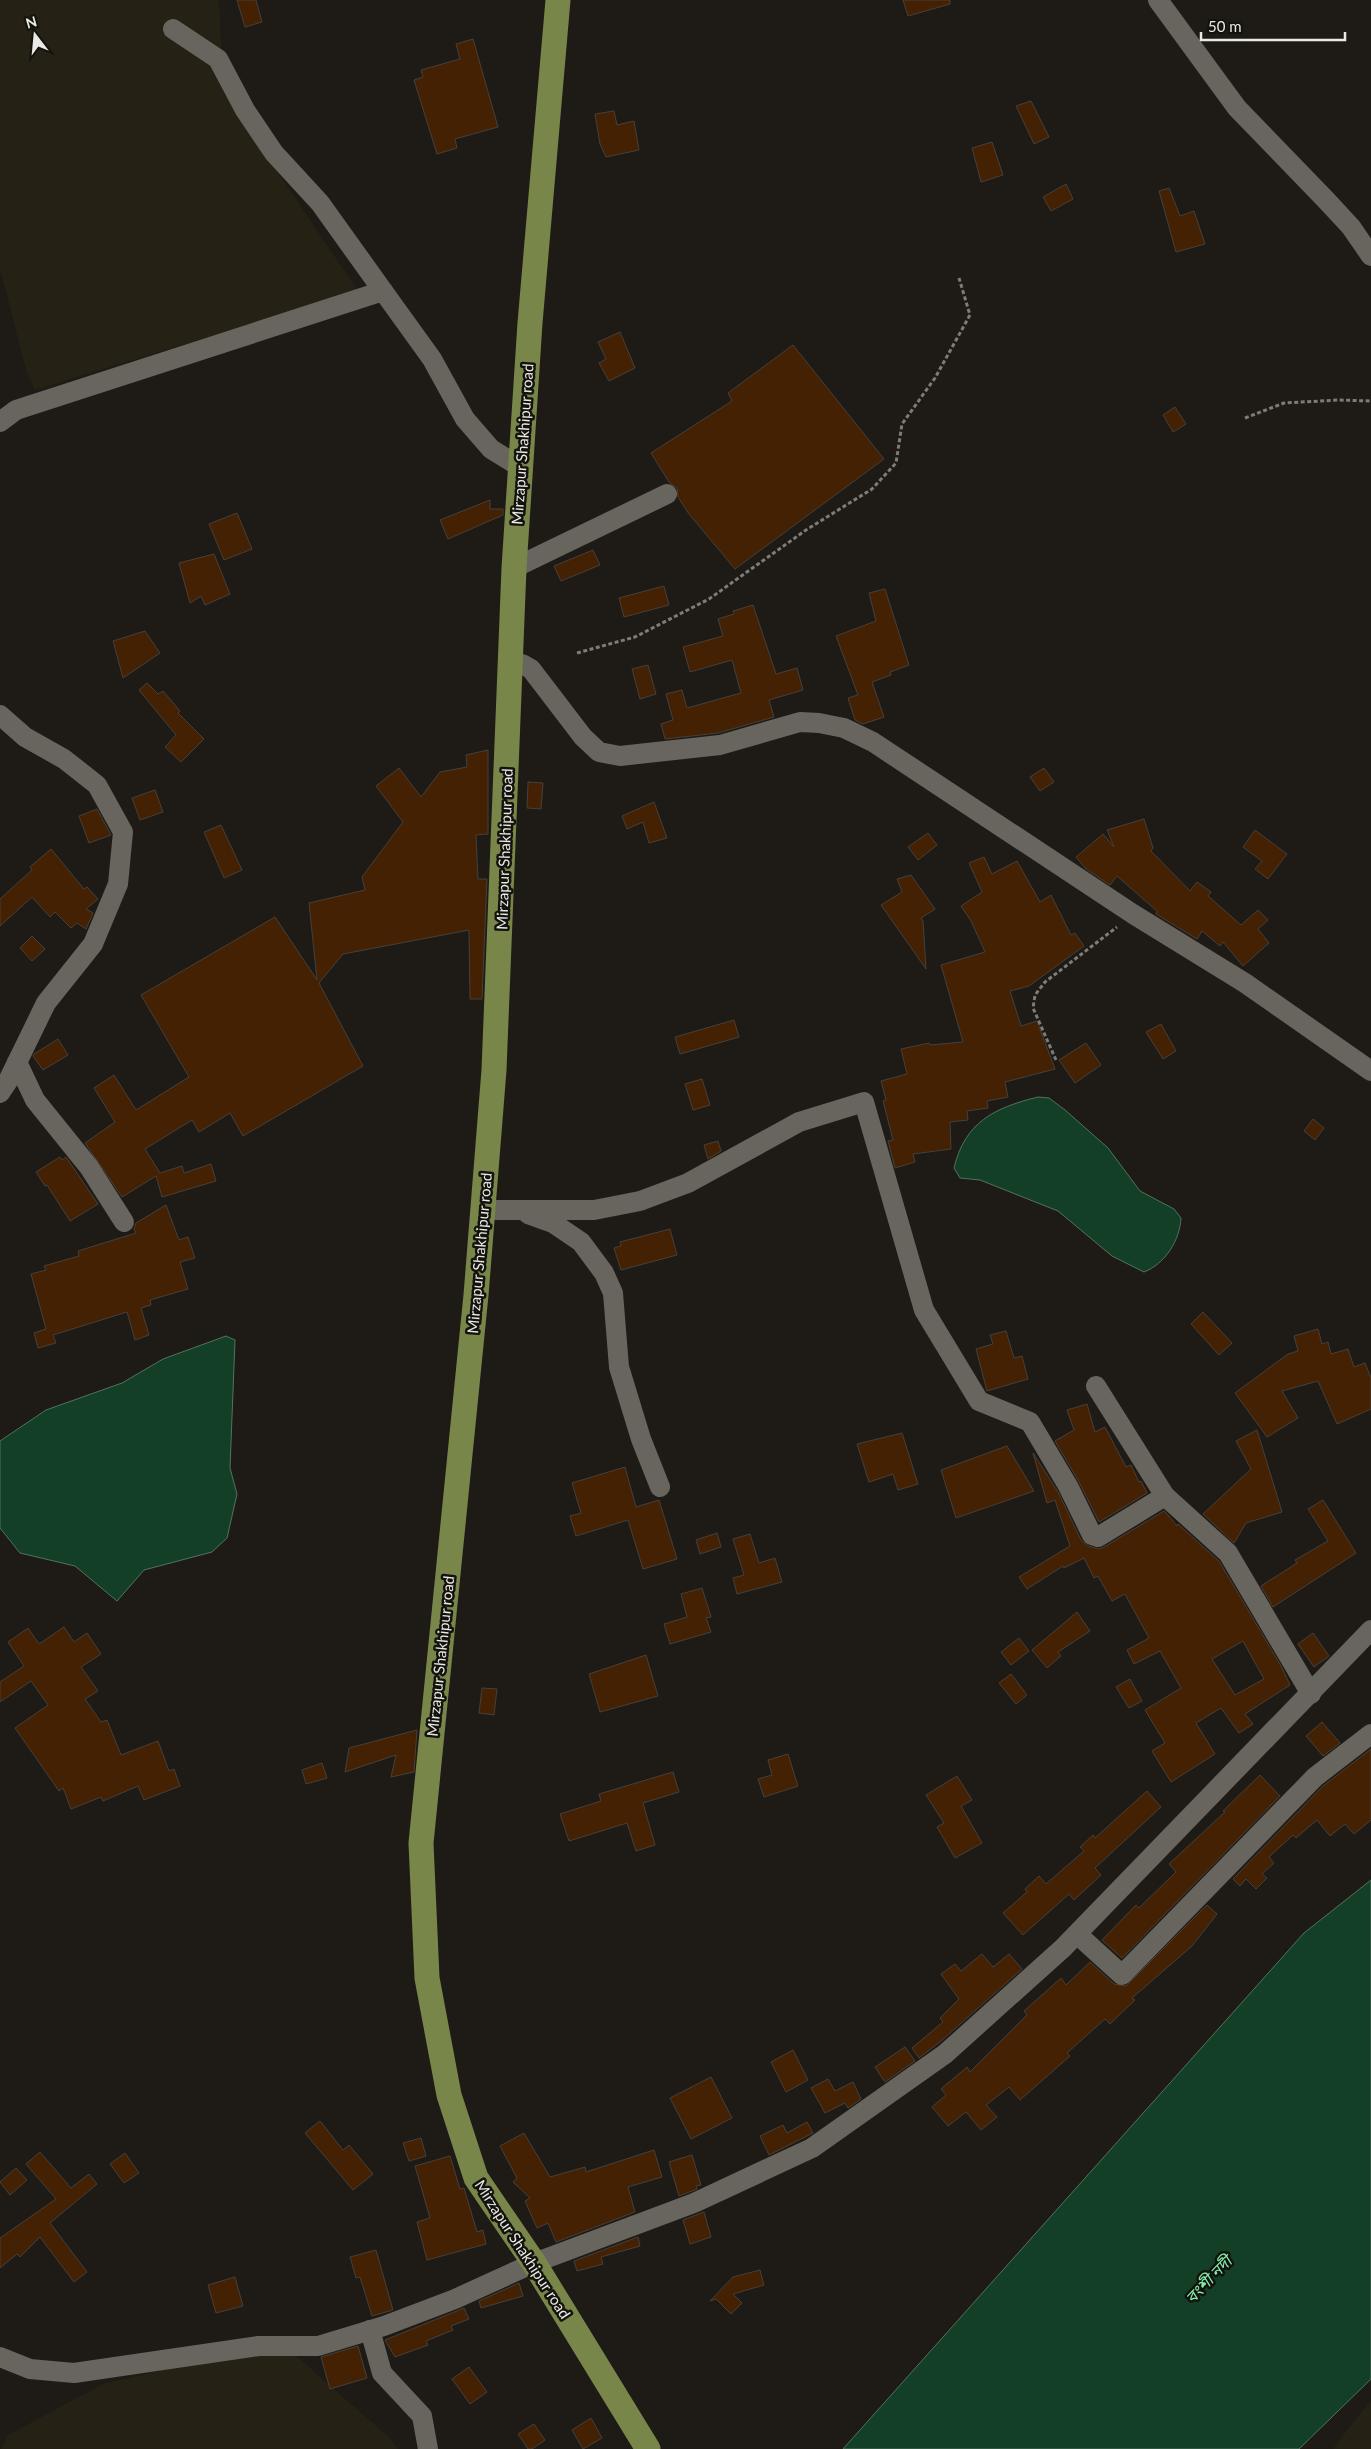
<svg xmlns="http://www.w3.org/2000/svg" width="1371" height="2449" viewBox="0 0 1371 2449" font-family="Lato,'Noto Sans Bengali',sans-serif">
  <style>
    .built { fill: #252115 }
    .water { fill: #123f26; stroke: #53725f }
    .building { fill: #442103; stroke: #46403b; fill-rule: evenodd }
    .lines { fill: none; stroke-linecap: round; stroke-linejoin: round }
    .path { stroke: #7e7c78; stroke-width: 3; stroke-dasharray: 4 2.5; stroke-linecap: butt }
    .minor { stroke: #68655f; stroke-width: 20 }
    .major { stroke: #79864a; stroke-width: 25 }
    .labels { text-anchor: middle; dominant-baseline: central; stroke-width: 5; stroke-linejoin: round; paint-order: stroke }
    .street-label { font-size: 15px; fill: #eae9e5; stroke: #14120d }
    .water-label { font-size: 16px; font-style: italic; fill: #80f0ab; stroke: #14120d }
  </style>
  <rect width="100%" height="100%" fill="#1e1b16"/>
  <g class="built">
    <polygon points="0,0 219,0 222,66 228,99 358,291 35,390 27,373 0,269"/>
    <polygon points="240,2352 294,2354 391,2439 398,2449 1,2449 8,2435 103,2384"/>
    <polygon points="1371,2401 1371,2449 1333,2449 1358,2416"/>
  </g>
  <g class="water">
    <path d="M1038 1097 1049 1098 1065 1110 1108 1148 1140 1191 1174 1209 1181 1218C1180 1240 1165 1264 1144 1272L1112 1256 1058 1211 980 1180 960 1178 954 1168C965 1122 994 1108 1038 1097Z"/>
    <polygon points="226,1336 235,1340 230,1468 237,1494 227,1538 212,1552 144,1570 117,1601 75,1566 20,1553 0,1528 0,1441 46,1410 122,1383 163,1359"/>
    <polygon points="1371,1880 1371,2379 1299,2449 843,2449 1304,1933"/>
  </g>
  <g class="building">
    <polygon points="237,0 256,0 262,22 245,27"/>
    <polygon points="903,0 950,0 950,4 908,16"/>
    <polygon points="473,39 498,127 455,139 457,148 437,154 414,80 423,77 421,70 460,59 456,44"/>
    <polygon points="1031,101 1049,137 1034,144 1016,106"/>
    <polygon points="614,111 617,125 634,121 639,150 606,157 600,144 595,114"/>
    <polygon points="992,142 1003,175 981,182 972,148"/>
    <polygon points="1066,184 1073,199 1051,211 1043,197"/>
    <polygon points="1169,188 1180,216 1194,211 1205,244 1176,252 1159,191"/>
    <polygon points="620,332 635,368 609,381 599,363 606,359 598,342"/>
    <polygon points="793,345 884,459 735,569 689,514 678,497 677,488 669,482 651,453 732,401 728,393"/>
    <polygon points="1175,407 1186,424 1173,432 1163,415"/>
    <polygon points="490,500 490,509 503,509 503,515 448,539 440,520"/>
    <polygon points="237,513 252,549 224,560 209,524"/>
    <polygon points="593,550 600,565 561,581 554,566"/>
    <polygon points="214,554 230,594 205,605 201,596 190,603 179,563"/>
    <polygon points="664,586 669,605 624,617 619,598"/>
    <polygon points="885,589 909,665 890,672 891,675 872,682 884,717 863,724 855,720 848,698 858,695 836,636 876,621 869,593"/>
    <polygon points="753,605 776,674 797,668 803,690 769,700 774,717 718,733 665,739 661,724 673,720 666,694 682,690 687,708 741,693 732,660 690,672 683,647 723,636 718,619 734,614 733,611"/>
    <polygon points="145,631 160,653 123,678 113,641"/>
    <polygon points="648,665 656,694 640,699 632,669"/>
    <polygon points="147,683 158,694 163,691 180,711 178,713 204,739 181,762 165,747 176,735 139,690"/>
    <polygon points="488,750 488,834 476,835 478,879 487,879 482,999 470,999 469,930 343,954 319,983 363,1066 243,1136 230,1113 199,1132 192,1120 145,1149 160,1173 182,1166 184,1173 211,1164 216,1181 162,1197 156,1176 122,1197 85,1143 115,1122 94,1088 114,1075 136,1110 189,1077 141,995 275,917 317,980 309,903 365,890 362,877 403,822 376,786 399,768 421,797 440,772 467,767 466,755"/>
    <polygon points="1044,768 1054,782 1040,791 1030,777"/>
    <polygon points="528,782 543,783 541,809 527,808"/>
    <polygon points="155,790 163,812 140,820 132,798"/>
    <polygon points="654,802 667,838 649,843 643,822 627,829 622,816"/>
    <polygon points="97,809 111,835 89,843 79,816"/>
    <polygon points="1144,819 1153,848 1151,851 1190,891 1197,882 1211,892 1208,896 1241,925 1258,910 1268,920 1258,929 1269,943 1243,966 1223,942 1220,946 1202,931 1197,939 1156,914 1157,911 1117,876 1110,885 1086,869 1076,857 1103,834 1114,847 1107,830"/>
    <polygon points="221,825 242,870 224,878 204,832"/>
    <polygon points="1255,830 1287,854 1268,879 1255,869 1262,861 1243,847"/>
    <polygon points="928,833 937,845 918,860 908,847"/>
    <polygon points="51,849 84,889 87,887 98,899 86,909 93,913 86,929 77,923 71,928 55,912 50,917 32,897 0,926 0,899 32,870 30,867"/>
    <polygon points="984,857 992,874 1017,861 1040,902 1051,895 1071,935 1075,933 1084,946 1029,986 1010,991 1021,1026 1037,1021 1055,1069 1005,1082 1008,1097 987,1101 988,1108 967,1111 968,1120 950,1122 951,1149 913,1154 915,1162 895,1168 888,1141 893,1140 883,1101 886,1100 881,1081 907,1074 901,1049 929,1043 930,1045 963,1042 941,965 985,952 971,921 961,906 982,892 969,863"/>
    <polygon points="911,875 935,909 921,918 923,921 926,969 881,905 902,892 897,879"/>
    <polygon points="32,936 45,949 32,961 20,948"/>
    <polygon points="734,1020 739,1037 680,1054 675,1037"/>
    <polygon points="1161,1024 1176,1051 1163,1059 1146,1032"/>
    <polygon points="58,1039 68,1055 43,1070 33,1056 34,1054"/>
    <polygon points="1086,1043 1101,1065 1075,1083 1059,1060"/>
    <polygon points="702,1079 710,1105 693,1110 685,1084"/>
    <polygon points="1313,1119 1324,1128 1315,1140 1304,1131"/>
    <polygon points="718,1141 721,1151 708,1159 704,1145"/>
    <polygon points="60,1157 62,1160 66,1157 98,1204 70,1221 47,1185 45,1186 36,1172"/>
    <polygon points="166,1205 179,1240 188,1237 195,1258 180,1262 188,1289 150,1300 151,1305 141,1308 149,1335 135,1340 127,1312 53,1335 56,1343 38,1348 34,1333 46,1329 31,1274 46,1270 44,1266 79,1256 78,1251 136,1233 134,1229 136,1223"/>
    <polygon points="670,1229 677,1255 621,1270 614,1248 621,1246 620,1242"/>
    <polygon points="1203,1312 1232,1343 1219,1355 1191,1324"/>
    <polygon points="1318,1329 1322,1344 1328,1342 1331,1354 1348,1349 1354,1367 1365,1363 1371,1378 1371,1409 1337,1424 1318,1381 1282,1391 1298,1418 1267,1437 1235,1393 1288,1354 1298,1351 1294,1336"/>
    <polygon points="1006,1331 1014,1358 1022,1356 1028,1379 987,1391 976,1349 993,1344 990,1335"/>
    <polygon points="1087,1404 1095,1432 1105,1427 1126,1467 1131,1465 1139,1482 1141,1481 1147,1493 1099,1522 1078,1480 1055,1441 1074,1430 1067,1410"/>
    <polygon points="1257,1430 1282,1512 1246,1523 1234,1543 1203,1514 1251,1469 1236,1441"/>
    <polygon points="902,1433 918,1484 898,1490 893,1474 869,1482 857,1444"/>
    <polygon points="1007,1446 1034,1491 956,1518 941,1470"/>
    <path d="M1033 1453 1058 1492 1081 1540 1088 1546 1099 1549 1104 1547 1164 1511 1168 1515 1177 1526 1178 1524 1219 1561 1281 1666 1290 1685 1245 1714 1253 1724 1239 1733 1221 1708 1196 1723 1215 1754 1171 1782 1152 1751 1165 1743 1145 1710 1181 1688 1160 1651 1134 1664 1127 1650 1149 1638 1125 1594 1112 1601 1098 1576 1094 1578 1084 1558 1064 1568 1063 1566 1027 1589 1019 1577 1070 1546 1055 1500 1047 1503ZM1243 1641 1264 1679 1235 1695 1212 1659Z"/>
    <polygon points="625,1467 636,1507 659,1500 677,1559 643,1569 628,1520 576,1536 570,1516 581,1513 572,1483"/>
    <polygon points="1323,1500 1356,1553 1273,1607 1261,1586 1297,1563 1295,1560 1328,1541 1308,1509"/>
    <polygon points="717,1533 721,1547 700,1554 696,1540"/>
    <polygon points="750,1534 759,1563 775,1558 782,1582 737,1594 733,1578 744,1575 733,1539"/>
    <polygon points="702,1588 711,1617 706,1618 711,1632 670,1644 664,1624 687,1617 681,1594"/>
    <polygon points="1077,1612 1090,1631 1058,1652 1061,1656 1047,1668 1032,1650"/>
    <polygon points="64,1627 74,1642 87,1633 101,1654 81,1667 98,1691 85,1699 101,1722 107,1720 121,1755 158,1741 169,1771 174,1769 180,1786 144,1800 138,1786 103,1801 101,1797 71,1809 63,1788 59,1791 15,1728 48,1705 31,1681 0,1702 0,1682 24,1666 8,1642 28,1628 39,1644"/>
    <polygon points="1313,1633 1329,1656 1314,1667 1298,1644"/>
    <polygon points="1019,1638 1029,1651 1011,1665 1001,1652"/>
    <polygon points="646,1655 658,1696 600,1712 589,1674"/>
    <polygon points="1011,1674 1027,1695 1016,1704 999,1683"/>
    <polygon points="1130,1679 1142,1701 1129,1708 1116,1687"/>
    <polygon points="482,1688 497,1689 494,1715 479,1713"/>
    <polygon points="1322,1722 1340,1743 1323,1756 1306,1736"/>
    <polygon points="417,1730 414,1772 391,1777 396,1755 345,1772 349,1748"/>
    <polygon points="1371,1749 1371,1820 1354,1834 1345,1824 1330,1836 1317,1820 1296,1838 1293,1835 1269,1857 1274,1863 1262,1874 1267,1878 1256,1889 1246,1879 1240,1886 1233,1879 1323,1786"/>
    <polygon points="788,1754 798,1786 764,1797 758,1779 772,1775 768,1760"/>
    <polygon points="322,1763 327,1778 306,1784 302,1770"/>
    <polygon points="673,1772 679,1792 643,1803 655,1845 636,1851 627,1823 569,1841 560,1814 601,1801 599,1794"/>
    <polygon points="1260,1775 1280,1796 1122,1958 1102,1940 1136,1905 1139,1908 1176,1872 1169,1864 1225,1812 1223,1811"/>
    <polygon points="957,1776 972,1800 961,1806 982,1843 955,1858 937,1827 944,1823 926,1795"/>
    <polygon points="1147,1791 1161,1807 1095,1868 1101,1875 1074,1900 1069,1894 1023,1935 1003,1913 1027,1892 1025,1889 1039,1876 1046,1884 1084,1851 1080,1847 1093,1835 1095,1838"/>
    <polygon points="1207,1905 1217,1914 1192,1946 1132,1998 1135,2000 1110,2024 1105,2019 1067,2053 1070,2056 1020,2100 1009,2087 986,2105 997,2117 981,2130 966,2112 948,2126 932,2107 946,2095 941,2089 967,2067 970,2072 1027,2015 1024,2011 1061,1978 1066,1985 1090,1962 1114,1984 1126,1986"/>
    <polygon points="982,1954 993,1967 1009,1954 1022,1969 941,2041 919,2058 912,2048 943,2022 940,2018 959,1999 941,1974 955,1964 961,1971"/>
    <polygon points="905,2047 915,2061 885,2082 875,2067"/>
    <polygon points="793,2050 808,2080 786,2092 771,2062"/>
    <polygon points="711,2077 732,2118 691,2139 670,2098"/>
    <polygon points="828,2079 835,2091 853,2082 861,2099 848,2108 845,2103 825,2113 811,2088"/>
    <polygon points="320,2121 343,2150 349,2145 373,2174 353,2190 305,2133"/>
    <polygon points="807,2122 813,2133 769,2155 760,2136 783,2125 787,2133"/>
    <polygon points="524,2133 550,2177 585,2167 586,2172 654,2150 662,2177 628,2187 635,2212 556,2242 548,2223 537,2228 525,2201 530,2198 513,2182 517,2178 500,2146"/>
    <polygon points="421,2138 426,2156 409,2161 403,2143"/>
    <polygon points="40,2152 71,2188 89,2174 97,2184 50,2223 87,2272 74,2282 40,2237 20,2257 17,2254 0,2268 0,2238 56,2199 26,2164"/>
    <polygon points="125,2153 139,2173 124,2183 110,2164"/>
    <polygon points="692,2155 701,2185 696,2186 697,2189 679,2196 669,2162"/>
    <polygon points="450,2156 460,2189 464,2188 477,2232 483,2230 486,2244 427,2260 417,2222 430,2218 415,2166"/>
    <polygon points="16,2168 27,2180 10,2195 0,2182"/>
    <polygon points="704,2212 711,2237 690,2244 683,2220"/>
    <polygon points="638,2237 640,2246 601,2257 603,2264 577,2271 574,2261"/>
    <polygon points="376,2250 393,2310 372,2316 360,2277 356,2278 350,2257"/>
    <polygon points="760,2270 764,2285 733,2294 742,2303 731,2314 716,2299 710,2301 733,2277"/>
    <polygon points="235,2277 243,2306 216,2313 208,2285"/>
    <polygon points="519,2283 523,2296 481,2308 479,2301"/>
    <polygon points="464,2308 469,2319 451,2326 453,2330 426,2341 428,2345 395,2357 385,2340"/>
    <polygon points="358,2346 367,2378 330,2389 321,2357"/>
    <polygon points="469,2367 487,2392 470,2404 452,2379"/>
    <polygon points="591,2418 602,2438 583,2449 572,2430"/>
    <polygon points="534,2424 545,2440 532,2449 528,2449 518,2434"/>
  </g>
  <g class="lines">
    <g class="path">
      <polyline points="1245,418 1284,403 1339,400 1371,401"/>
      <polyline points="577,653 635,637 709,599 806,530 872,489 896,463 902,424 935,378 970,315 959,278"/>
      <polyline points="1056,1060 1033,1008 1035,995 1045,982 1117,927"/>
    </g>
    <g class="minor">
      <polyline points="1158,0 1237,108 1326,200 1351,227 1371,256"/>
      <polyline points="383,291 432,359 465,419 491,449 520,467"/>
      <polyline points="0,422 16,410 383,291 320,203 274,153 245,110 218,59 173,29"/>
      <polyline points="514,568 667,494"/>
      <polyline points="510,662 522,664 531,669 583,737 599,752 620,756 720,745 800,722 819,723 844,728 873,742 1133,914 1245,983 1371,1071"/>
      <polyline points="0,715 25,737 64,759 97,785 123,832 118,884 93,944 46,1003 8,1081 0,1093"/>
      <polyline points="17,1062 35,1100 89,1167 124,1222"/>
      <polyline points="483,1210 594,1210 640,1201 688,1183 799,1122 864,1102 924,1310 979,1401 1030,1422 1068,1486 1092,1535 1098,1537 1165,1496"/>
      <polyline points="528,1214 553,1223 581,1242 604,1273 613,1293 619,1367 641,1439 660,1487"/>
      <polyline points="1096,1386 1165,1496 1228,1553 1311,1694"/>
      <polyline points="1077,1934 1122,1975 1315,1777 1371,1734"/>
      <polyline points="370,2330 382,2373 422,2416 428,2449"/>
      <polyline points="0,2357 30,2369 74,2373 259,2346 318,2346 384,2326 455,2299 534,2263 694,2203 812,2148 945,2054 1063,1948 1371,1630"/>
    </g>
    <polyline class="major" points="558,0 530,323 514,568 494,1070 476,1295 421,1843 427,1978 449,2095 476,2178 534,2263 648,2449"/>
  </g>
  <g class="labels">
    <g class="street-label">
      <text transform="translate(522 444) rotate(-86)">Mirzapur Shakhipur road</text>
      <text transform="translate(504 849) rotate(-88)">Mirzapur Shakhipur road</text>
      <text transform="translate(479 1253) rotate(-85)">Mirzapur Shakhipur road</text>
      <text transform="translate(440 1656) rotate(-84)">Mirzapur Shakhipur road</text>
      <text transform="translate(523 2249) rotate(57)">Mirzapur Shakhipur road</text>
    </g>
    <g class="water-label">
      <text transform="translate(1208 2279) rotate(-46)">বংশী নদী</text>
    </g>
  </g>
  <g transform="translate(35 35) rotate(344)" stroke="#14120d" stroke-width="4" paint-order="stroke">
  <path d="M0-4L9 19L0 12L-9 19Z" fill="#eae9e5"/>
  <text y="-8" font-size="14" font-weight="bold" text-anchor="middle" fill="#eae9e5">N</text>
  </g>
  <path d="M1201 32v8h144v-8" fill="none" stroke="#eae9e5" stroke-width="2.5"/>
  <text x="1208" y="32" font-size="15" fill="#eae9e5" stroke="#14120d" stroke-width="4" paint-order="stroke">50 m</text>
</svg>
